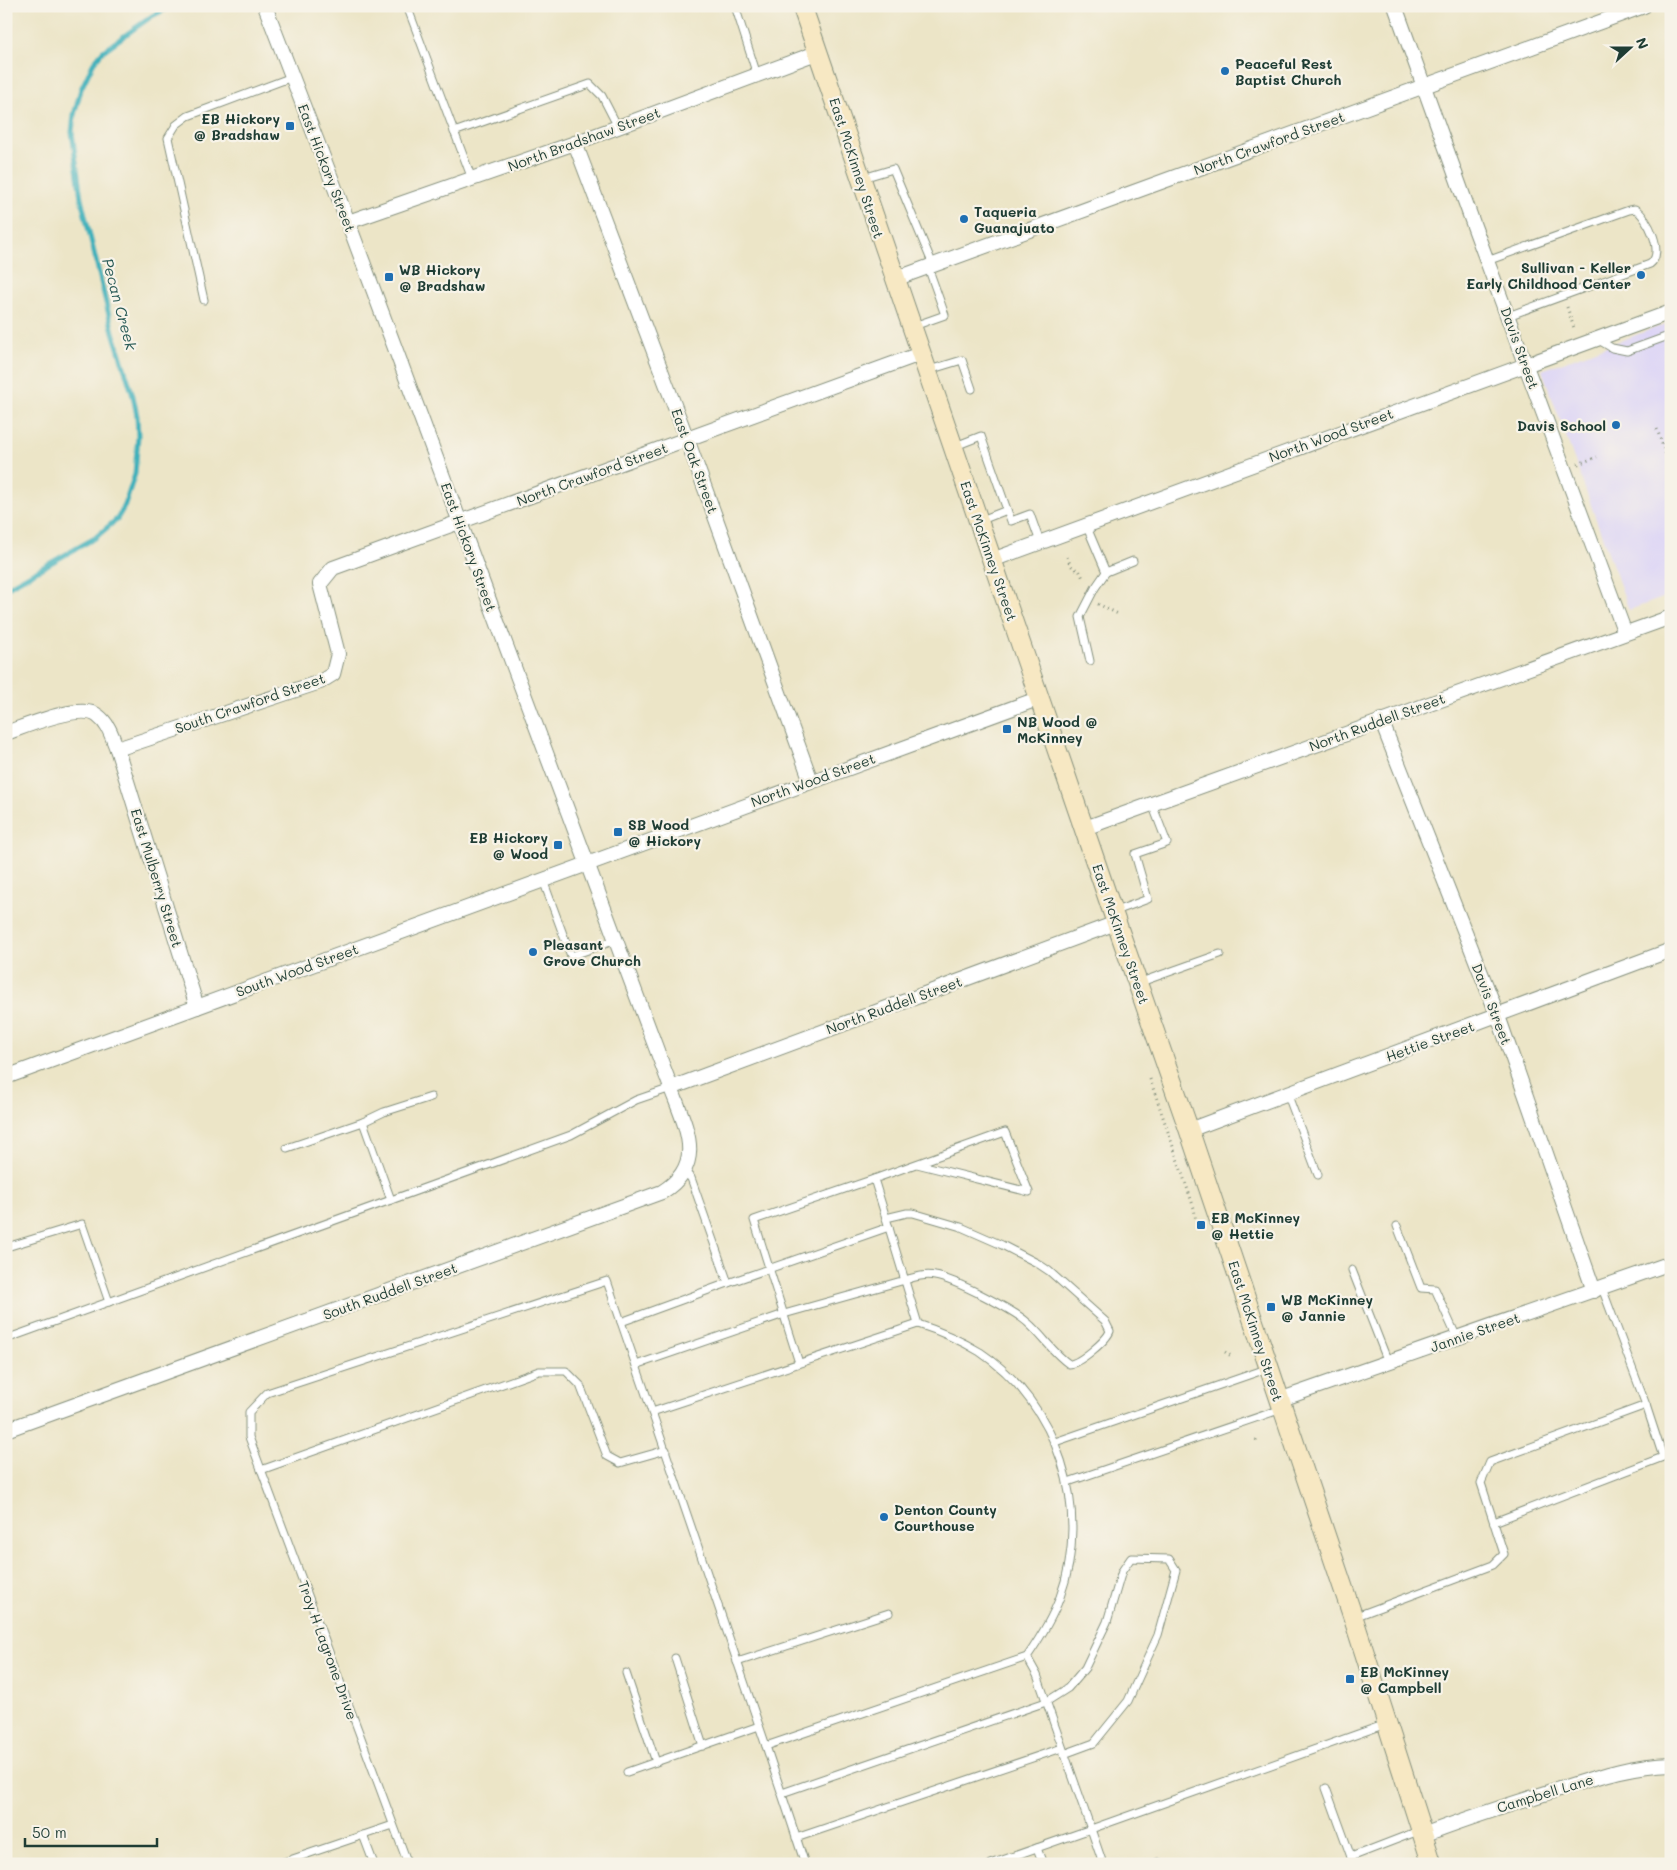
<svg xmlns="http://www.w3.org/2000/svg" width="1677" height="1870" viewBox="0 0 1677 1870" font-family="Mali,sans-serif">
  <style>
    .built { fill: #ddd5f6 }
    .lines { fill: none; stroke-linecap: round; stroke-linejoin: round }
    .stream { stroke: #41b1bb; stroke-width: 5 }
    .service-casing { stroke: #86917e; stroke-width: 9 }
    .minor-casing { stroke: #86917e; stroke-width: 16 }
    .secondary-casing { stroke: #86917e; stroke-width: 21 }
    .path { stroke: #86917e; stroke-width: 3; stroke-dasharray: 1 4; stroke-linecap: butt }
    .service { stroke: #fff; stroke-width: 7 }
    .minor { stroke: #fff; stroke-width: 14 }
    .secondary { stroke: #f7e8c3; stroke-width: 19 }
    .poi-dot { fill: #1f6fb2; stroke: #f7f3e8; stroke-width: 2 }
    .labels { text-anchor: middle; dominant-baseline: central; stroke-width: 4.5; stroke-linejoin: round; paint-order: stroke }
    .poi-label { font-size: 14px; font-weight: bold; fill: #1f3d34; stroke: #f7f3e8; text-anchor: start }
    .street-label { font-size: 14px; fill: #1f3d34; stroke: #f7f3e8 }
    .water-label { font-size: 15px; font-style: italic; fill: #285a56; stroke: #f7f3e8 }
  </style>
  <rect width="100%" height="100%" fill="#f7f3e8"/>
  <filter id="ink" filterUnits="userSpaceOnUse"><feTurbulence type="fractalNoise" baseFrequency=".02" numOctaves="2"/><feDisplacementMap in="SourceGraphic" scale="10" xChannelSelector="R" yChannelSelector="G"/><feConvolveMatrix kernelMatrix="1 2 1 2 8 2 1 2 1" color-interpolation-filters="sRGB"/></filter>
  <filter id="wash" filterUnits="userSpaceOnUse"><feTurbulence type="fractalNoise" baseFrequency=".0096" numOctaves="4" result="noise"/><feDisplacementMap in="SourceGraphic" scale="20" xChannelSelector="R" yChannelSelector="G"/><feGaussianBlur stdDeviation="1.12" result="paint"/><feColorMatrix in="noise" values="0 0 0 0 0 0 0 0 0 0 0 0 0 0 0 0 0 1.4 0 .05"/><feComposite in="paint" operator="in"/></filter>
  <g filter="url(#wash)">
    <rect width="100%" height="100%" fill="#ece5c7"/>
    <polygon class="built" points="1671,322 1671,595 1629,610 1542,370"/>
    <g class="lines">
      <polyline class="stream" points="6,588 95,538 117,519 124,507 135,474 138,436 137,416 133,396 113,332 81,198 74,147 72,132 74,115 81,89 94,62 103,51 152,16 172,6"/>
    </g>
  </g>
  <g filter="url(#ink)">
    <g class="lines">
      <g class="service-casing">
        <g id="service">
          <polyline points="407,6 472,179"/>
          <polyline points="735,6 757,75"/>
          <polyline points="454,132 590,84 602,96 618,127"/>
          <polyline points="863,178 893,169 933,265"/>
          <path d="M1487 261 1629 210 1635 209C1648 217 1665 253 1650 264L1508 316"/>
          <polyline points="204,300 168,138 176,125 188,116 292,77"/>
          <polyline points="914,326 945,315 928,267"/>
          <polyline points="1597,339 1612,348 1627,351 1671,335"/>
          <polyline points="929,370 962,360 972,389"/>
          <polyline points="953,447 981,436 1011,521 1030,514 1040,542"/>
          <polyline points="979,521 1007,510"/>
          <polyline points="1086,525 1106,572 1095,588 1080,617 1090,661"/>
          <polyline points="1106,572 1133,561"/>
          <polyline points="543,880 571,956 616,940"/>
          <polyline points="1113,912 1148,899 1135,854 1167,843 1152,804"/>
          <polyline points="1138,983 1220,954"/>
          <polyline points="1287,1093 1318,1175"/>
          <polyline points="363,1122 384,1112 431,1097"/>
          <polyline points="287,1148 363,1122 391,1200"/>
          <polyline points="886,1218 874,1179 1005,1132 1029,1192 917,1164"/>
          <polyline points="1397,1226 1421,1288 1435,1289 1457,1338"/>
          <polyline points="10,1246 82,1224 109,1302"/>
          <polyline points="1352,1270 1388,1362"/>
          <polyline points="728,1283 889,1227"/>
          <polyline points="621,1322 728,1283 691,1178 684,1172"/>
          <path d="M918 1324C940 1331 960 1340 980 1352 1058 1404 1092 1509 1060 1597 1052 1619 1040 1638 1027 1657L766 1746 652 1412Z"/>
          <polyline points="6,1339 571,1135 636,1100 671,1088"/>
          <polyline points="799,1363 754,1220 874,1179"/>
          <path d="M636 1365 784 1314 905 1280C915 1277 925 1274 935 1276 954 1279 1014 1310 1028 1323 1042 1335 1054 1354 1069 1364 1079 1364 1107 1340 1110 1331L1105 1321 1049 1271 1037 1263 1002 1245 961 1227 913 1213H907L886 1218 918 1324"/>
          <polyline points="1055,1442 1269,1368"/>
          <polyline points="261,1470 539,1371 566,1371 580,1385 607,1456 620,1463 666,1450"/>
          <polyline points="1068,1482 1282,1409"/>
          <polyline points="1494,1522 1663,1457 1646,1405"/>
          <polyline points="1354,1617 1493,1565 1504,1554 1481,1483 1490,1462 1646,1405 1602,1288"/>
          <polyline points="1027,1657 1037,1675 1091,1829 1386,1724"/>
          <polyline points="675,1658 703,1746"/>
          <polyline points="737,1662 889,1613"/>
          <polyline points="626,1673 656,1762"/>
          <polyline points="766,1746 805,1864"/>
          <polyline points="627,1772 759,1726"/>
          <polyline points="1326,1788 1351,1857"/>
          <polyline points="782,1793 1046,1702 1068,1688 1085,1668 1107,1622 1122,1571 1131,1558 1169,1559 1176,1570 1158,1635 1128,1701 1094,1743 1064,1754"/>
          <polyline points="363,1835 374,1864"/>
          <polyline points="796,1838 1062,1748"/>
          <polyline points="1037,1848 1043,1864"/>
          <polyline points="1158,1862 1159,1864"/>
          <polyline points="278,1864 393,1825"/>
          <polyline points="408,1864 249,1437 249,1412 267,1393 607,1281 652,1412"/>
          <polyline points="991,1864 1091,1829 1103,1864"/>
          <polyline points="1354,1864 1351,1857 1421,1830"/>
        </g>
      </g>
      <g class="minor-casing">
        <g id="minor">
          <polyline points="1395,6 1474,226 1625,633"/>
          <polyline points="575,143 687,439 811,781"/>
          <polyline points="348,222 575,143 819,52"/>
          <polyline points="895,279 1644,6"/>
          <polyline points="992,560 1671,312"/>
          <polyline points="1381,720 1498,1016 1594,1291"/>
          <path d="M6 733C26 726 82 702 98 716 109 724 112 737 117 749L197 1007"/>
          <polyline points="117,749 320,682 333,674 338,654 320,584 333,568 920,354"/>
          <polyline points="1085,828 1671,617"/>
          <polyline points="6,1077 1040,698"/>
          <polyline points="671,1088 1116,923"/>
          <polyline points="1189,1130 1671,950"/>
          <polyline points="1279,1400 1671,1263"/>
          <path d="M6 1430 662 1192C707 1164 686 1128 671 1088L348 222 265 6"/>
          <path d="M1423 1835C1467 1818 1511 1804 1556 1790 1594 1778 1631 1765 1671 1764"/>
        </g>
      </g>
      <g class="secondary-casing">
        <polyline id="secondary" points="802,6 1113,913 1189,1130 1353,1617 1432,1864"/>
      </g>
      <g class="path">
        <polyline points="1567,307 1574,328"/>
        <polyline points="1657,429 1671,470"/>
        <polyline points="1578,464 1597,457"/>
        <path d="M1067 557C1070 564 1071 568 1079 570L1083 578"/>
        <polyline points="1098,604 1118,614"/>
        <polyline points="1150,1079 1194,1208 1197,1228"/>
        <polyline points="1225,1352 1231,1356"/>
        <polyline points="1256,1441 1258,1437"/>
      </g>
      <use href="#service" class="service"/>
      <use href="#minor" class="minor"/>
      <use href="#secondary" class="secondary"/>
    </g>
  </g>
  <g class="poi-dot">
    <circle cx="1225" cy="71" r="5"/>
    <rect x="285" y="121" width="10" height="10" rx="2.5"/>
    <circle cx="964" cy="219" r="5"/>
    <circle cx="1641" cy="275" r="5"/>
    <rect x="384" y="272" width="10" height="10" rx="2.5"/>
    <circle cx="1616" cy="425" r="5"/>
    <rect x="1002" y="724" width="10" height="10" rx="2.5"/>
    <rect x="613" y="827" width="10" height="10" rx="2.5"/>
    <rect x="553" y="840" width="10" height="10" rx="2.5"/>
    <circle cx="533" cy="952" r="5"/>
    <rect x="1196" y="1220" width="10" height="10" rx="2.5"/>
    <rect x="1266" y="1302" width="10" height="10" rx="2.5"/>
    <circle cx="884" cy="1517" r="5"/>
    <rect x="1345" y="1674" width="10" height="10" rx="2.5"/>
  </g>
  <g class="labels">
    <g class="poi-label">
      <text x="1235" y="63">Peaceful Rest<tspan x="1235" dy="16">Baptist Church</tspan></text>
      <text x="280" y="118" text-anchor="end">EB Hickory<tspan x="280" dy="16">@ Bradshaw</tspan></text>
      <text x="974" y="211">Taqueria<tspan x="974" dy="16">Guanajuato</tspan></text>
      <text x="1631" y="267" text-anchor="end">Sullivan - Keller<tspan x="1631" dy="16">Early Childhood Center</tspan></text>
      <text x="399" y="269">WB Hickory<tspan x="399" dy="16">@ Bradshaw</tspan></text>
      <text x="1606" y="425" text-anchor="end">Davis School</text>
      <text x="1017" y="721">NB Wood @<tspan x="1017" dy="16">McKinney</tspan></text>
      <text x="628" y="824">SB Wood<tspan x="628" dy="16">@ Hickory</tspan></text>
      <text x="548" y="837" text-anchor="end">EB Hickory<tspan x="548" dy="16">@ Wood</tspan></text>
      <text x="543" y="944">Pleasant<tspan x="543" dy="16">Grove Church</tspan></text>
      <text x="1211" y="1217">EB McKinney<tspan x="1211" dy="16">@ Hettie</tspan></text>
      <text x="1281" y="1299">WB McKinney<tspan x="1281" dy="16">@ Jannie</tspan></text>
      <text x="894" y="1509">Denton County<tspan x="894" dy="16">Courthouse</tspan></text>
      <text x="1360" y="1671">EB McKinney<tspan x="1360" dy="16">@ Campbell</tspan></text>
    </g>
    <g class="street-label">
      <text transform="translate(584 139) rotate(-20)">North Bradshaw Street</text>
      <text transform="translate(1269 143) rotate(-20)">North Crawford Street</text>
      <text transform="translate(327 168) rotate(69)">East Hickory Street</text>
      <text transform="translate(857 168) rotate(72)">East McKinney Street</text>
      <text transform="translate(1520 348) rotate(70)">Davis Street</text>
      <text transform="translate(1331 435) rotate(-20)">North Wood Street</text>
      <text transform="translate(695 461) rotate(70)">East Oak Street</text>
      <text transform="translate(592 474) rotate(-20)">North Crawford Street</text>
      <text transform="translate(469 547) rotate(70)">East Hickory Street</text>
      <text transform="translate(989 551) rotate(71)">East McKinney Street</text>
      <text transform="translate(250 703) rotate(-19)">South Crawford Street</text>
      <text transform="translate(1377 722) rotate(-20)">North Ruddell Street</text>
      <text transform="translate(813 780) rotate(-20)">North Wood Street</text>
      <text transform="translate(157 878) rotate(73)">East Mulberry Street</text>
      <text transform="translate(1121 934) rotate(71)">East McKinney Street</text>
      <text transform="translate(297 970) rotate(-20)">South Wood Street</text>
      <text transform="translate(1492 1004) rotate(69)">Davis Street</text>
      <text transform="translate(894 1005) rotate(-20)">North Ruddell Street</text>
      <text transform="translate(1430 1041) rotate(-20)">Hettie Street</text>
      <text transform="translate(390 1291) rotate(-20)">South Ruddell Street</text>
      <text transform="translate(1256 1331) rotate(72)">East McKinney Street</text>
      <text transform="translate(1475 1332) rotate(-19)">Jannie Street</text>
      <text transform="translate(328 1650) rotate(70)">Troy H Lagrone Drive</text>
      <text transform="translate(1545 1793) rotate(-17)">Campbell Lane</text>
    </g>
    <g class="water-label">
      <text transform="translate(120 304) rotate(75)">Pecan Creek</text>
    </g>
  </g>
  <rect width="1677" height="1870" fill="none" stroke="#f7f3e8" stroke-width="25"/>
  <g transform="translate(1630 48) rotate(69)" stroke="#f7f3e8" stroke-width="4" paint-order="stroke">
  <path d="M0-4L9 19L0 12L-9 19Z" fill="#1f3d34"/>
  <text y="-8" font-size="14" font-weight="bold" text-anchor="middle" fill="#1f3d34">N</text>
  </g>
  <path d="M25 1838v8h132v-8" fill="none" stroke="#1f3d34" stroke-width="2.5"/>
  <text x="32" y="1838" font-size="15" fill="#1f3d34" stroke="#f7f3e8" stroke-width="4" paint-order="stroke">50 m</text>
</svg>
